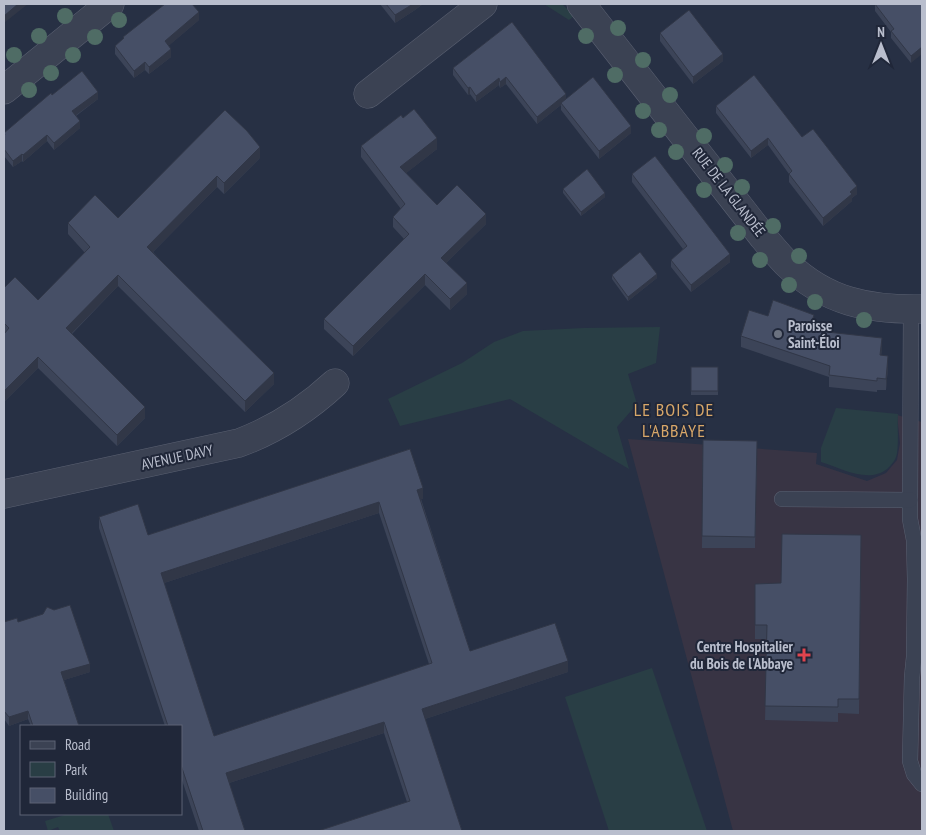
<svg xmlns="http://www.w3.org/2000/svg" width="926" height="835" viewBox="0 0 926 835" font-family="'PT Sans Narrow',sans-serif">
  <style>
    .medical { fill: #383444 }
    .green { fill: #293e45 }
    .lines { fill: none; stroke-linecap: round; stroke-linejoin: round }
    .lane-casing { stroke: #5a6071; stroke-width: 16 }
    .street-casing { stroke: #5a6071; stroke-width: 29 }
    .lane { stroke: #3b4253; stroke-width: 15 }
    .street { stroke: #3b4253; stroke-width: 28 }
    .tree { fill: #4f6c65 }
    .wall { fill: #3c4458; fill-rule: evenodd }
    .shaded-wall { fill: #313747 }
    .building { fill: #464f66; stroke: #313747; fill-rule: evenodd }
    .worship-dot { fill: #6b7280; stroke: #202739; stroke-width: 2 }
    .health-dot { fill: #e0444e; stroke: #202739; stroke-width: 2 }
    .labels { text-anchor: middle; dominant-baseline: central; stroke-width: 4; stroke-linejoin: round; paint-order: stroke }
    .street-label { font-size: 15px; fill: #b9becd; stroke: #202739 }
    .poi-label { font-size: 15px; font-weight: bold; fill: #b9becd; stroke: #202739; text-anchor: start }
    .quarter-label { font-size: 18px; letter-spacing: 1px; fill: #d8a769; stroke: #202739 }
  </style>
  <rect width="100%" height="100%" fill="#273044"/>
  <polygon class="medical" points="897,415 922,422 922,831 733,831 628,439 817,453 816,464 867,481 886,473 897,460 900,443"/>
  <g class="green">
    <polygon points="544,4 562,4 574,16 569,20"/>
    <polygon points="660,327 656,363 628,374 637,404 617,427 629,469 510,399 400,426 388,399 462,363 494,342 523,331 584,328"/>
    <path d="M836 408 898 414C897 427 899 440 897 453 896 460 892 464 887 469 868 484 841 468 821 462V448Z"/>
    <polygon points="652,668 707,831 609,831 565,697"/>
    <polygon points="68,814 108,814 114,831 60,831 58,827 48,831 45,821"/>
  </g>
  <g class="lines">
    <g class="lane-casing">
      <g id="lane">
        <polyline points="911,310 910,500 910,519 914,540 915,579 914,657 912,677 910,761 914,774 922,784"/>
        <polyline points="782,499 910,500"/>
      </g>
    </g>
    <g class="street-casing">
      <g id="street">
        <path d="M581 4 763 237C770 245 778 255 786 263 826 302 869 310 922 309"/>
        <polyline points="4,90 110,4"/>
        <polyline points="368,94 483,4"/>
        <path d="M4 494 239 443C274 430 307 409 335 383"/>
      </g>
    </g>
    <use href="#lane" class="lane"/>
    <use href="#street" class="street"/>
  </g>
  <g class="tree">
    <circle cx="65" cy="16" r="8"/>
    <circle cx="119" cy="20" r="8"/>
    <circle cx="618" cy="28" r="8"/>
    <circle cx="39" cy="36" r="8"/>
    <circle cx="586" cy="36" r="8"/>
    <circle cx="95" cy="37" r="8"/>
    <circle cx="14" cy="55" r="8"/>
    <circle cx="73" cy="55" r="8"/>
    <circle cx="643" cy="60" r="8"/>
    <circle cx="51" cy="73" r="8"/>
    <circle cx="615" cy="75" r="8"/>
    <circle cx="29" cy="90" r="8"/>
    <circle cx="670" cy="95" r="8"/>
    <circle cx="643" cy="111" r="8"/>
    <circle cx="659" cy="130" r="8"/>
    <circle cx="704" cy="136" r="8"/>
    <circle cx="676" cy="152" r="8"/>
    <circle cx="725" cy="165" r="8"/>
    <circle cx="742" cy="187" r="8"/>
    <circle cx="704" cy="190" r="8"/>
    <circle cx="773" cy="226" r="8"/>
    <circle cx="738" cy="233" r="8"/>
    <circle cx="799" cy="256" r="8"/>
    <circle cx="760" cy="260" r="8"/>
    <circle cx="789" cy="285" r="8"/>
    <circle cx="815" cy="302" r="8"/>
    <circle cx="864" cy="320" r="8"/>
  </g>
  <g class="wall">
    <polygon points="380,4 423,4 415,10 395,23"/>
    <polygon points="875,4 922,4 911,63 891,38 891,32 875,11"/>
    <polygon points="199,20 168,46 171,57 149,74 145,70 134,78 115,54 115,46 123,39 123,37"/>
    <polygon points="512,22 566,98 631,133 599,159 561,110 561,105 537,124 506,84 500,88 499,85 476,102 470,94 468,95 453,75 453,68"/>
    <polygon points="660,33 723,61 693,84 660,41"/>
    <polygon points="52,95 98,99 76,116 80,128 54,150 47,141 23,162 22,161 13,167 4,156 4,133"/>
    <polygon points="716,106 802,137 857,194 852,198 852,201 823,226 789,182 789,174 768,145 751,158 716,113"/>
    <polygon points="361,146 437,149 406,173 437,205 486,224 446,263 467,294 450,310 425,285 353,356 324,329 324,319 404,239 393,227 393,217 401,209 361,157"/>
    <polygon points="260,158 224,194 217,187 153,252 274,384 245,412 118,286 72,334 145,418 117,446 38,368 4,402 4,288 38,300 85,253 68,234 68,223 118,218"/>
    <polygon points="632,174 730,262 691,292 671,267 671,260 683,249 632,182"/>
    <polygon points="563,189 605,197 581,216 563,193"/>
    <polygon points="612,275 657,278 628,301 612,279"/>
    <polygon points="768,316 814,326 812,330 882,349 881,355 888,367 886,390 877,390 877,392 829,387 829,377 741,347 741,336"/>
    <rect x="691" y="367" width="27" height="28"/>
    <polygon points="703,440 757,441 755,548 702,548"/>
    <path d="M410 449 423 499H421L470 651 568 672 425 719 462 831 407 802 384 733 229 783 245 831H199L181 777V726H165L99 528V517L148 535ZM379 513 429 664 214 736 164 583Z"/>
    <polygon points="861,535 859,714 838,713 838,722 765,720 767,639 755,639 755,584 781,583"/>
    <polygon points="4,622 18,622 90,672 64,680 79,726 31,726 28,719 9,726 4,719"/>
  </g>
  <g class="shaded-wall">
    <polygon points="18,4 28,4 4,23 4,16"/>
    <polygon points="413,4 423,4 415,10 395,23 395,15"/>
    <polygon points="199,12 199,20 165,49 165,41"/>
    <polygon points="922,47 922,54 911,63 911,56"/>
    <polygon points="171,49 171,57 149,74 149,67"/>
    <polygon points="723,54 723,61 693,84 693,77"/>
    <polygon points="145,62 145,70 134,78 134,71"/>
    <polygon points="506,77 506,84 500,88 500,82"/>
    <polygon points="499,78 499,85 476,102 476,96"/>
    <polygon points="470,87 470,94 468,95 468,88"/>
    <polygon points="98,92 98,99 72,118 72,111"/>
    <polygon points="566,94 566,100 561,103 561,105 537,124 537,117"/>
    <polygon points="80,121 80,128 54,150 54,143"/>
    <polygon points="631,126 631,133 599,159 599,151"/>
    <polygon points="47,135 47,141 23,162 23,155"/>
    <polygon points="437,138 437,149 400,178 400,167"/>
    <polygon points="768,138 768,145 751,158 751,151"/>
    <polygon points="260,147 260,158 224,194 224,183"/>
    <polygon points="22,154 22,161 13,167 13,161"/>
    <polygon points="217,176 217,187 147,258 147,247"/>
    <polygon points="857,186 857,194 852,198 852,201 823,226 823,218 850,192"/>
    <polygon points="605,193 605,197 581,216 581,212"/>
    <polygon points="486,214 486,224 441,268 441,258"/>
    <polygon points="730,254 730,262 691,292 691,285"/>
    <polygon points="425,274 425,285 353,356 353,346"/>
    <polygon points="657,274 657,278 628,301 628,297"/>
    <polygon points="118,275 118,286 66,339 66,328"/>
    <polygon points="467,283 467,294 450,310 450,299"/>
    <polygon points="814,315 814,326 809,341 809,330"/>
    <polygon points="882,338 882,349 880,366 880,355"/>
    <polygon points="888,356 888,367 886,390 886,379"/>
    <polygon points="38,357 38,368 4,402 4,391"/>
    <polygon points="274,373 274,384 245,412 245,401"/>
    <polygon points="145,407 145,418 117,446 117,435"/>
    <polygon points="423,488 423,499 417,501 417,490"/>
    <polygon points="379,502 379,513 161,584 161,573"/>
    <polygon points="568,661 568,672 422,720 422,709"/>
    <polygon points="90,664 90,672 61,681 61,672"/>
    <polygon points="28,711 28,719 9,726 9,717"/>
    <polygon points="384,722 384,733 226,784 226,773"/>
  </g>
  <g class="building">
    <polygon points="4,4 18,4 4,16"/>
    <polygon points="165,4 192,4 199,12 165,41 171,49 149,67 145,62 134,71 115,46 124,38 123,37"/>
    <polygon points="386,4 413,4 395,15"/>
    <polygon points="875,4 922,4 922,47 911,56 891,31 894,29"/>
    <polygon points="689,10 723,54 693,77 660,33"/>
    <polygon points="512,22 566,94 537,117 506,77 500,82 499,78 476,96 470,87 468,88 453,68"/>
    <polygon points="82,71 98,92 72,111 80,121 54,143 47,135 23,155 22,154 13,161 4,149 4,136 5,134 4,133 51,93 52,95"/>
    <polygon points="754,75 802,137 813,129 857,186 850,192 852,194 823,218 789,174 792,171 768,138 751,151 716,106"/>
    <polygon points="593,77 631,126 599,151 561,103"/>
    <polygon points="414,109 437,138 400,167 437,205 457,185 486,214 441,258 467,283 450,299 425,274 353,346 324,319 409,234 393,217 405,204 361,146 401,115 403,118"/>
    <polygon points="225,110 247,131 260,147 224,183 217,176 147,247 274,373 245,401 118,275 66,328 145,407 117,435 38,357 4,391 4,334 9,328 4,323 4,288 15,277 38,300 90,247 68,223 95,195 118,218"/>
    <polygon points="655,156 730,254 691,285 671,260 687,246 632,174"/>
    <polygon points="587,169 605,193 581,212 563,189"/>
    <polygon points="640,252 657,274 628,297 612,275"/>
    <polygon points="773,300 814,315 809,330 882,338 880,355 888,356 886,379 877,378 877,381 829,375 830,366 741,336 749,310 768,316"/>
    <rect x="691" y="367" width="27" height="24"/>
    <polygon points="703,440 757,441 755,537 702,536"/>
    <path d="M410 449 423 488 417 490 470 651 555 623 568 661 422 709 462 831H318L410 801 384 722 226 773 245 831H203L181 765V726H168L99 517 138 504 148 535ZM379 502 432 663 214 736 161 573Z"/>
    <polygon points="782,534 861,535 859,699 838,699 838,707 765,706 767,625 755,625 755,584 781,583"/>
    <polygon points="70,605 90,664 61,672 79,726 33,726 28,711 9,717 4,711 4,622 17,618 18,622 43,614 47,607 54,610"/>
  </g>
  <circle class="worship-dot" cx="778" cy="334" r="5"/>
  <path class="health-dot" d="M801.5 647.5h5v5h5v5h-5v5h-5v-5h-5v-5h5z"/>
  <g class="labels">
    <g class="street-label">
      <text transform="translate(729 192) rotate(52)">RUE DE LA GLANDÉE</text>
      <text transform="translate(177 457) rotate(-12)">AVENUE DAVY</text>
    </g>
    <g class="poi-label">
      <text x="788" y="325">Paroisse<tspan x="788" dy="17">Saint-Éloi</tspan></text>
      <text x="793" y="646" text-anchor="end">Centre Hospitalier<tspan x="793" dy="17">du Bois de l'Abbaye</tspan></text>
    </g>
    <g class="quarter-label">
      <text x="674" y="409">LE BOIS DE<tspan x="674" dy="21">L'ABBAYE</tspan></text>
    </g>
  </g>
  <rect width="926" height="835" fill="none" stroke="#b9becd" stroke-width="10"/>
  <rect x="20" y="725" width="162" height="90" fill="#202739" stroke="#5d6374"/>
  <rect x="30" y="741" width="25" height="8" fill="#3b4253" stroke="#5d6374"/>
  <text x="65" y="750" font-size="15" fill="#b9becd">Road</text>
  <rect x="30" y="762" width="25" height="15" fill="#293e45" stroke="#5d6374"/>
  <text x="65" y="775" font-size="15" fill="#b9becd">Park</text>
  <rect x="30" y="788" width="25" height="15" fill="#464f66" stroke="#5d6374"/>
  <text x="65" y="800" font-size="15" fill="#b9becd">Building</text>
  <g transform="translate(881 45)" stroke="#202739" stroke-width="4" paint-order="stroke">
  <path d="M0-4L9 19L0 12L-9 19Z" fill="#b9becd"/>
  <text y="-8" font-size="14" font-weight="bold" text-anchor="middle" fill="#b9becd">N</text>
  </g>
</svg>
